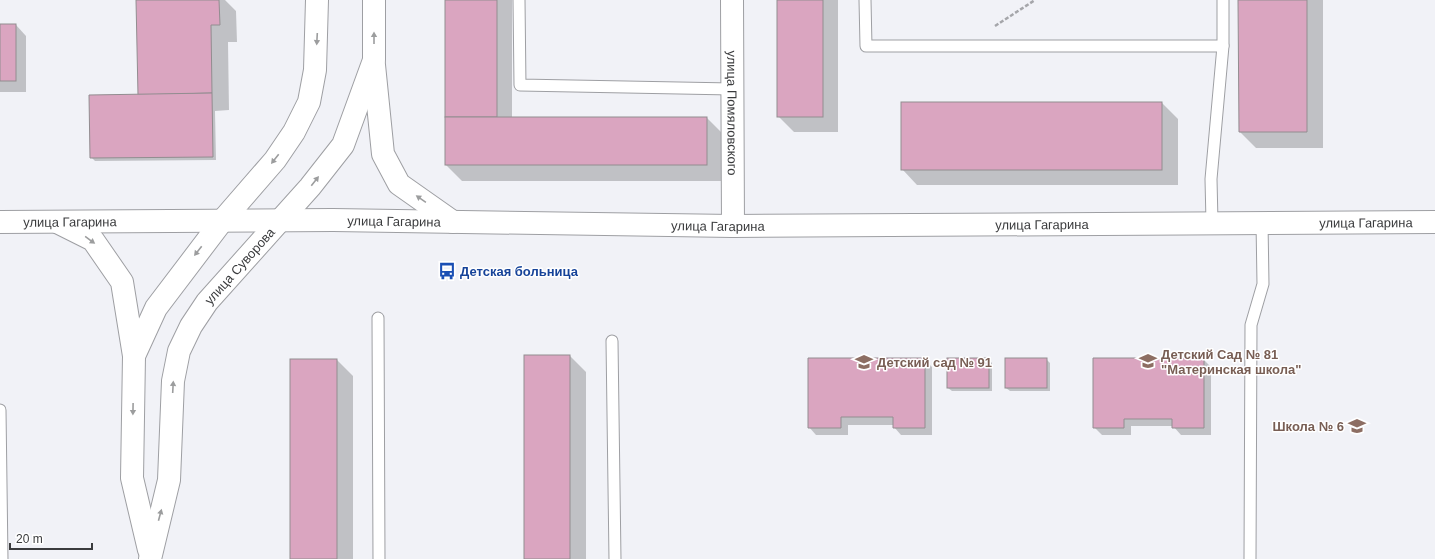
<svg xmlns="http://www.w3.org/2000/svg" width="1435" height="559" viewBox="0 0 1435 559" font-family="Helvetica,sans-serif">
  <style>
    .shadow { fill: #0003 }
    .building { fill: #daa5c0; stroke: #928d90 }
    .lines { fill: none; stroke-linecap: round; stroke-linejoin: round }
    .service-casing { stroke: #9e9fa3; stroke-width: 13 }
    .minor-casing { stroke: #9e9fa3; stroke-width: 24 }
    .secondary-casing { stroke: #9e9fa3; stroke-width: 24 }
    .path { stroke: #a5a6aa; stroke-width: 2.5; stroke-dasharray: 4 2; stroke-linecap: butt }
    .service { stroke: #fff; stroke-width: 11 }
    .minor { stroke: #fff; stroke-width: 22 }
    .secondary { stroke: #fff; stroke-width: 22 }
    .oneway { fill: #9c9d9e }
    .labels { text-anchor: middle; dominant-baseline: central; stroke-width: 3; stroke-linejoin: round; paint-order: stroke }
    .street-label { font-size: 13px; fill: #3a3b3d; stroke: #fff }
    .transit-label { font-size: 13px; font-weight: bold; fill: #164399; stroke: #fff; text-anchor: start }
    .education-label { font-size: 13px; font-weight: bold; fill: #785e54; stroke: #fff; text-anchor: start }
  </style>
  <rect width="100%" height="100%" fill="#f1f2f7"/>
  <g class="shadow">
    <polygon points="137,0 225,0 236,11 237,42 228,42 229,110 215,111 216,160 95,161 91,157 139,95"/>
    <polygon points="446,0 512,0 512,118 707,118 723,134 723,181 462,181 446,165"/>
    <polygon points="778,0 838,0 838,132 794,132 778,116"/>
    <polygon points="1239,0 1323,0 1323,148 1256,148 1240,132"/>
    <polygon points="0,25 16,25 26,36 26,92 0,92"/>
    <polygon points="1162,103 1178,119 1178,185 917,185 902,169"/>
    <polygon points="570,356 586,372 586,559 525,559"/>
    <polygon points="924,359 932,367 932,435 901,435 894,427 894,425 848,425 848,435 816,435 809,427"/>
    <polygon points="988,359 992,363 992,391 952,391 948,388"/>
    <polygon points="1046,359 1050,363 1050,391 1010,391 1006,388"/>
    <polygon points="1203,359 1211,367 1211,435 1181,435 1173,426 1131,426 1131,435 1102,435 1094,427"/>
    <polygon points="337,360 353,376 353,559 291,559"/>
  </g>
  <g class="building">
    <polygon points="136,0 219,0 220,25 211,25 212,93 138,95"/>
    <rect x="445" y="0" width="52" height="117"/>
    <rect x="777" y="0" width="46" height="117"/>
    <polygon points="1238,0 1307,0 1307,132 1239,132"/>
    <rect x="0" y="24" width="16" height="57"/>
    <polygon points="212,93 213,157 90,158 89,95"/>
    <rect x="901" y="102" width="261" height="68"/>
    <rect x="445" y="117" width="262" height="48"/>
    <rect x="524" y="355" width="46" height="204"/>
    <polygon points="808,358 925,358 925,428 893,428 893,417 841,417 841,428 808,428"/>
    <rect x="947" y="358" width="42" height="30"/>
    <rect x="1005" y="358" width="42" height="30"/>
    <polygon points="1093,358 1204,358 1204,428 1172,428 1172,419 1124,419 1124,428 1093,428"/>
    <rect x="290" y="359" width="47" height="200"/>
  </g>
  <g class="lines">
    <g class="service-casing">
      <g id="service">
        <polyline points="519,0 520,85 732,89"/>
        <polyline points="865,0 866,46 1223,46"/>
        <polyline points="1212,222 1211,179 1223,46 1223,0"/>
        <polyline points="378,318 379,559"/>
        <polyline points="612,341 615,559"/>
        <polyline points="0,410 2,559"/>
        <polyline points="1250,559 1251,325 1263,284 1262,222"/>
      </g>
    </g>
    <g class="minor-casing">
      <g id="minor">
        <path id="s1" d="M732 0 733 226"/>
      </g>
    </g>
    <g class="secondary-casing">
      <g id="secondary">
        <polyline points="374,65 383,154 399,184 453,222"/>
        <path id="s2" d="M0 222 333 220 733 226 1435 222"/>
        <polyline points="59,223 93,240 122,282 134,356 132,478 149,550"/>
        <polyline points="134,356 156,308 222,221 275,160 294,132 309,102 315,70 317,0"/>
        <path id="s3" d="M150 559 169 480 173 381 179 351 191 326 207 302 310 187 343 145 374 60V0"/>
      </g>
    </g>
    <polyline class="path" points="995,26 1035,0"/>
    <use href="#service" class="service"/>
    <use href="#minor" class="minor"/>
    <use href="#secondary" class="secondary"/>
  </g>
  <defs><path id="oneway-solid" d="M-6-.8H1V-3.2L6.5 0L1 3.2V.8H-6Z"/></defs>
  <g class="oneway">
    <use href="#oneway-solid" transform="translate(374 38) rotate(-90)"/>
    <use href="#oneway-solid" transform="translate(317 39) rotate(93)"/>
    <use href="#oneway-solid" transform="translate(275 159) rotate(128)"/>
    <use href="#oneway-solid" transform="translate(315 181) rotate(-52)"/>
    <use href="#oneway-solid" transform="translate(421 199) rotate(-145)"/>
    <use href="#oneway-solid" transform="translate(90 240) rotate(36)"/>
    <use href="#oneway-solid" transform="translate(198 251) rotate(128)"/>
    <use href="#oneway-solid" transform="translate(173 387) rotate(-87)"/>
    <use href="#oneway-solid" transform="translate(133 409) rotate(91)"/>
    <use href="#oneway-solid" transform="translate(160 515) rotate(-75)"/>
  </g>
  <defs>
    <g id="bus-bare" transform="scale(1.38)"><path d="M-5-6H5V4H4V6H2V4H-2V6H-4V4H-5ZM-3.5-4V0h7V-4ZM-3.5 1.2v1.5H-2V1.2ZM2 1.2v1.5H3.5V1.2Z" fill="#1a4fb4" stroke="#fff" stroke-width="2.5" paint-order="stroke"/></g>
    <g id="school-bare" transform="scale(1.38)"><path d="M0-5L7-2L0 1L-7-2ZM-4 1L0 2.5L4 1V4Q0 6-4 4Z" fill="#8d6e63" stroke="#fff" stroke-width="2.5" paint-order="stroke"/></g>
  </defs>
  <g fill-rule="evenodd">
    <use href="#bus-bare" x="447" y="271"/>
    <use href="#school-bare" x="1148" y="361"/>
    <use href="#school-bare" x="864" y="362"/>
    <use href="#school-bare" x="1357" y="426"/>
  </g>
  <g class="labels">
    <g class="street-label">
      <text stroke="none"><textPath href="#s1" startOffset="113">улица Помяловского</textPath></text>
      <text stroke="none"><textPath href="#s2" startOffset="70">улица Гагарина</textPath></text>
      <text stroke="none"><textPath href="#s2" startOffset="394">улица Гагарина</textPath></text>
      <text stroke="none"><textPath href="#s2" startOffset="1366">улица Гагарина</textPath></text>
      <text stroke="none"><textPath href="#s2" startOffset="1042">улица Гагарина</textPath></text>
      <text stroke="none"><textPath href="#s2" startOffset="718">улица Гагарина</textPath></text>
      <text stroke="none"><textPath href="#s3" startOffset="316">улица Суворова</textPath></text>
    </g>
    <g class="transit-label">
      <text x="460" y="271">Детская больница</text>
    </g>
    <g class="education-label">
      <text x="1161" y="354">Детский Сад № 81<tspan x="1161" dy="15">"Материнская школа"</tspan></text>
      <text x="877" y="362">Детский сад № 91</text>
      <text x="1344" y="426" text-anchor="end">Школа № 6</text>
    </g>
  </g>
  <path d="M10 543v6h82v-6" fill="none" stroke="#3a3b3d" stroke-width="2"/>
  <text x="16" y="543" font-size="12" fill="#3a3b3d" stroke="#ffffff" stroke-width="3" paint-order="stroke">20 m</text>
</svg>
